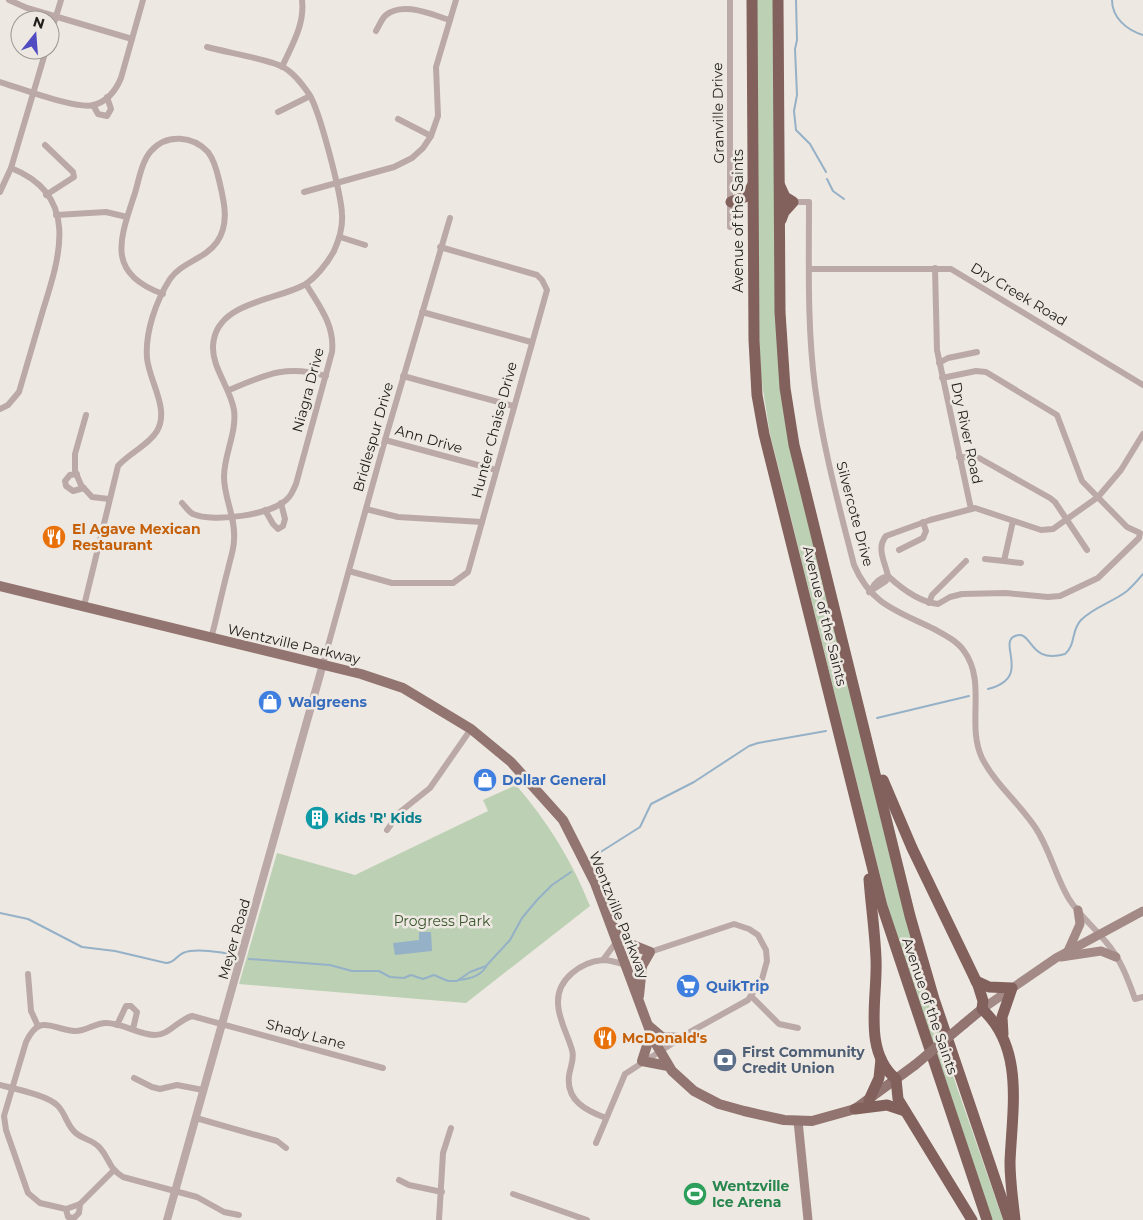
<svg xmlns="http://www.w3.org/2000/svg" width="1143" height="1220" viewBox="0 0 1143 1220" font-family="Montserrat,sans-serif">
  <style>
    .green { fill: #bcd0b4 }
    .water { fill: #95b1c7 }
    .lines { fill: none; stroke-linecap: round; stroke-linejoin: round }
    .stream { stroke: #95b1c7; stroke-width: 2 }
    .minor { stroke: #bba9a7; stroke-width: 6 }
    .tertiary { stroke: #bba9a7; stroke-width: 8 }
    .secondary { stroke: #a38a87; stroke-width: 9 }
    .primary { stroke: #927470; stroke-width: 10 }
    .motorway { stroke: #82615c; stroke-width: 11 }
    .primary-bridge { stroke: #927470; stroke-width: 10 }
    .labels { text-anchor: middle; dominant-baseline: central; stroke-width: 5; stroke-linejoin: round; paint-order: stroke }
    .street-label { font-size: 14px; fill: #22201d; stroke: #eee8e2 }
    .food-label { font-size: 14px; font-weight: bold; fill: #c56008; stroke: #eee8e2; text-anchor: start }
    .shop-label { font-size: 14px; font-weight: bold; fill: #366cbe; stroke: #eee8e2; text-anchor: start }
    .culture-label { font-size: 14px; font-weight: bold; fill: #0d838f; stroke: #eee8e2; text-anchor: start }
    .park-label { font-size: 14px; fill: #3a572c; stroke: #eee8e2 }
    .service-label { font-size: 14px; font-weight: bold; fill: #4e5e75; stroke: #eee8e2; text-anchor: start }
    .leisure-label { font-size: 14px; font-weight: bold; fill: #27864d; stroke: #eee8e2; text-anchor: start }
  </style>
  <rect width="100%" height="100%" fill="#eee8e2"/>
  <g class="green">
    <polygon points="756,0 775,0 778,359 954,1072 952,1073 1003,1220 991,1220 890,915 770,434 761,377 759,337"/>
    <path d="M516 785C548 822 572 861 590 906L466 1003 239 984 277 853 355 875 488 811 483 800Z"/>
  </g>
  <polygon class="water" points="419,932 431,932 432,951 395,955 393,943 419,940"/>
  <g class="lines">
    <g class="stream">
      <polyline points="796,0 797,40 795,49 797,95 794,111 796,130 810,144 826,172"/>
      <path d="M1112 0C1112 18 1127 30 1143 35"/>
      <polyline points="827,179 833,191 844,199"/>
      <path d="M988 689C1033 678 997 643 1015 636 1033 629 1028 665 1065 654 1076 645 1071 630 1081 620 1094 607 1113 602 1127 591 1133 586 1138 580 1143 574"/>
      <polyline points="877,718 969,696"/>
      <polyline points="599,853 640,827 651,804 694,782 749,746 758,743 826,731"/>
      <path d="M0 913 28 919 82 947 115 951 166 963C175 963 176 956 183 953 195 948 222 952 234 955"/>
      <polyline points="249,959 330,965 352,971 379,971 390,977 404,978 411,975 423,979 434,975 448,981 457,981 470,972 486,966 510,940 522,918 537,900 552,885 571,872"/>
      <path d="M458 980C469 979 479 977 486 967"/>
    </g>
    <g class="minor">
      <polyline points="9,0 27,8 132,39"/>
      <polyline points="730,0 730,227"/>
      <path d="M376 31C379 26 382 18 386 15 404 1 432 15 450 20"/>
      <polyline points="50,36 61,0"/>
      <path d="M207 47C224 52 269 59 283 67 294 73 302 84 309 94 320 111 341 194 342 214 343 227 339 240 334 251 328 262 316 278 304 285 275 301 215 302 213 346 212 368 230 387 234 410 237 433 224 454 224 477 224 498 236 518 234 540 234 549 230 560 228 569 222 592 217 616 211 639"/>
      <path d="M282 67C292 45 305 24 302 0"/>
      <path d="M0 82C20 88 77 110 94 105 108 101 116 90 121 78L143 0"/>
      <polyline points="93,105 98,114 107,116 111,109 107,97"/>
      <polyline points="278,112 310,96"/>
      <polyline points="398,119 431,136"/>
      <polyline points="45,145 73,172 74,177 46,195"/>
      <polyline points="0,192 11,168 46,50"/>
      <polyline points="304,192 394,167 412,158 423,148 431,136 438,116 436,67 456,0"/>
      <path d="M793 202H809C809 263 807 326 815 387 823 448 839 506 854 565 871 605 898 611 934 629 945 635 957 641 964 651 987 682 966 725 982 758 995 784 1019 803 1035 827 1050 849 1055 876 1069 899 1079 915 1094 927 1106 942 1120 958 1128 979 1135 999L1143 997"/>
      <polyline points="56,215 106,212 127,217"/>
      <polyline points="340,237 365,245"/>
      <polyline points="935,268 937,350 971,509"/>
      <polyline points="809,269 951,269 1143,385"/>
      <polyline points="422,312 531,342"/>
      <polyline points="939,363 948,358 977,352"/>
      <polyline points="403,376 513,406"/>
      <path d="M229 390C265 375 286 364 326 376"/>
      <path d="M0 409 8 405 19 392C27 364 35 337 43 310 60 256 80 195 11 168"/>
      <polyline points="86,415 75,454 75,471 81,485 92,497 109,499"/>
      <polyline points="385,440 496,470"/>
      <polyline points="959,457 979,458 1050,498 1055,502 1087,550"/>
      <polyline points="77,474 70,475 65,481 66,486 73,491 84,488"/>
      <path d="M182 503C185 506 189 512 193 514 213 523 275 515 289 497 292 494 294 488 296 484L332 352C335 325 319 306 306 284"/>
      <polyline points="366,509 398,517 482,522"/>
      <polyline points="265,510 273,524 278,529 283,526 285,519 281,503"/>
      <polyline points="899,550 923,538 926,531 923,522"/>
      <polyline points="985,559 1004,561 1013,521"/>
      <polyline points="1004,561 1021,563"/>
      <polyline points="349,571 392,583 453,583 468,572 547,290 542,280 537,275 440,247"/>
      <path d="M872 589C875 582 880 578 888 576 885 562 876 548 886 536L930 520 975 508 1041 530 1053 529 1098 497 1121 470 1143 434"/>
      <path d="M869 592 886 581 888 576C902 589 919 602 938 604L950 597 962 594 1006 593 1048 597 1060 596 1098 578 1139 538 1140 533 1127 527 1082 481 1057 415 986 372 976 371 942 378"/>
      <polyline points="929,603 932,595 966,561"/>
      <path d="M84 606 118 466C129 453 149 445 157 431 170 409 149 381 147 358 145 332 156 301 170 279 182 262 205 259 217 242 230 223 224 201 219 180 217 171 214 160 208 152 193 136 167 133 151 151 142 161 139 179 135 193 120 239 105 273 163 294"/>
      <polyline points="323,664 385,440 450,218"/>
      <polyline points="387,830 400,812 430,788 471,729"/>
      <polyline points="603,960 617,941"/>
      <polyline points="28,974 31,1011 38,1026"/>
      <polyline points="751,996 779,1024 798,1028"/>
      <polyline points="117,1025 126,1006 131,1006 137,1012 133,1029"/>
      <polyline points="134,1078 152,1087 160,1089 177,1085 203,1090"/>
      <path d="M0 1085C15 1089 47 1095 58 1106 66 1114 67 1127 77 1134 85 1140 93 1140 100 1148 110 1159 108 1168 123 1177L197 1197 224 1212 239 1215"/>
      <polyline points="196,1118 277,1141 286,1148"/>
      <path d="M606 1118C587 1111 566 1101 569 1076 570 1067 575 1059 572 1050 568 1035 558 1019 558 1003 557 979 581 962 603 960 610 960 619 963 626 965"/>
      <polyline points="596,1143 625,1074 690,1032 748,1000 762,979 767,961 766,950 758,935 749,929 734,924 650,952"/>
      <path d="M113 1171 80 1204 66 1209 40 1203 28 1193 6 1130 4 1116 26 1042C40 1013 51 1029 74 1031 86 1032 94 1023 106 1023 123 1023 139 1035 155 1035 169 1035 178 1020 192 1016L383 1068"/>
      <polyline points="399,1180 409,1185 442,1192"/>
      <polyline points="513,1194 587,1220"/>
      <polyline points="66,1209 68,1217 74,1218 79,1213 80,1204"/>
      <polyline points="439,1220 443,1153 451,1128"/>
    </g>
    <polyline class="tertiary" points="167,1220 323,664"/>
    <g class="secondary">
      <polyline points="1068,951 1080,924 1078,910"/>
      <polyline points="1061,957 1101,951 1116,957"/>
      <polyline points="982,1009 1056,958 1143,911"/>
      <polyline points="798,1121 808,1220"/>
    </g>
    <g class="primary">
      <polyline points="0,586 361,674 403,688 471,729 511,762 563,820 595,883 653,1039 672,1071 694,1091 719,1104 744,1111 784,1120 812,1121 855,1109 915,1065"/>
      <polyline points="614,927 630,944 650,952 642,966 639,996"/>
      <polyline points="964,1024 982,1009"/>
      <polyline points="649,1026 662,1037 680,1038"/>
      <polyline points="651,1033 642,1061 668,1066"/>
    </g>
    <g class="motorway">
      <polyline points="752,0 754,340 757,395 764,434 882,906 987,1220"/>
      <polyline points="778,0 780,312 785,388 794,445 910,916 934,999 1009,1220"/>
      <polyline points="780,186 785,197 793,202 784,212 781,220"/>
      <polyline points="731,202 747,196 752,186"/>
      <path d="M883 780 912 848 978 985 983 1001 982 1009C1025 1048 1012 1110 1010 1162 1010 1182 1013 1201 1015 1220"/>
      <path d="M869 879C871 906 875 932 876 959 878 997 862 1051 896 1079L898 1099 972 1220"/>
      <polyline points="976,981 989,987 1012,988 1002,1017 1003,1034"/>
      <polyline points="869,1100 879,1078 881,1059"/>
      <polyline points="855,1109 887,1105 905,1111"/>
    </g>
    <polyline class="primary-bridge" points="915,1065 964,1024"/>
  </g>
  <defs>
    <g id="restaurant-disc" transform="scale(1.25)"><circle r="9.5" fill="#e8710a" stroke="#eee8e2"/><path d="M-5-6h1v4h1v-4h1v4h1v-4h1v5L-1.5 .5V6h-2V.5L-5-1ZM5-6V6H3V1.5H1.5Q1.5-4 5-6Z" fill="#fff"/></g>
    <g id="shop-disc" transform="scale(1.25)"><circle r="9.5" fill="#3f7fe0" stroke="#eee8e2"/><path d="M-5-2.5h2.3a2.7 3.5 0 0 1 5.4 0H5L5.5 6h-11ZM-1.5-2.5h3a1.5 2.3 0 0 0-3 0Z" fill="#fff"/></g>
    <g id="building-disc" transform="scale(1.25)"><circle r="9.5" fill="#0f9aa8" stroke="#eee8e2"/><path d="M-4-6H4V6H1V3H-1V6H-4ZM-2.5-4.3h1.7v1.8h-1.7ZM.8-4.3h1.7v1.8H.8ZM-2.5-1h1.7V.8h-1.7ZM.8-1h1.7V.8H.8Z" fill="#fff"/></g>
    <g id="supermarket-disc" transform="scale(1.25)"><circle r="9.5" fill="#3f7fe0" stroke="#eee8e2"/><path d="M-6-5.5h2.5l.6 2H6L4.5 2H-2.5L-4.4-4H-6ZM-1.5 3.2a1.3 1.3 0 1 0 .1 0ZM3 3.2a1.3 1.3 0 1 0 .1 0Z" fill="#fff"/></g>
    <g id="bank-disc" transform="scale(1.25)"><circle r="9.5" fill="#5c6f8a" stroke="#eee8e2"/><path d="M-6-4H6V4H-6ZM0-2.3a2.3 2.3 0 1 0 0 4.6a2.3 2.3 0 1 0 0-4.6Z" fill="#fff"/></g>
    <g id="stadium-disc" transform="scale(1.25)"><circle r="9.5" fill="#2e9e5b" stroke="#eee8e2"/><path d="M0-5a6.5 5 0 1 0 0 10a6.5 5 0 1 0 0-10ZM-3.5-1.8h7v3.6h-7Z" fill="#fff"/></g>
  </defs>
  <g fill-rule="evenodd">
    <use href="#restaurant-disc" x="54" y="537"/>
    <use href="#shop-disc" x="270" y="702"/>
    <use href="#shop-disc" x="485" y="780"/>
    <use href="#building-disc" x="317" y="818"/>
    <use href="#supermarket-disc" x="688" y="986"/>
    <use href="#restaurant-disc" x="605" y="1038"/>
    <use href="#bank-disc" x="725" y="1060"/>
    <use href="#stadium-disc" x="695" y="1194"/>
  </g>
  <g class="labels">
    <g class="street-label">
      <text transform="translate(718 113) rotate(-91)">Granville Drive</text>
      <text transform="translate(738 221) rotate(-90)">Avenue of the Saints</text>
      <text transform="translate(1019 294) rotate(31)">Dry Creek Road</text>
      <text transform="translate(308 390) rotate(-75)">Niagra Drive</text>
      <text transform="translate(494 430) rotate(-75)">Hunter Chaise Drive</text>
      <text transform="translate(967 433) rotate(78)">Dry River Road</text>
      <text transform="translate(373 437) rotate(-74)">Bridlespur Drive</text>
      <text transform="translate(429 439) rotate(16)">Ann Drive</text>
      <text transform="translate(855 514) rotate(75)">Silvercote Drive</text>
      <text transform="translate(825 616) rotate(76)">Avenue of the Saints</text>
      <text transform="translate(294 644) rotate(13)">Wentzville Parkway</text>
      <text transform="translate(619 915) rotate(68)">Wentzville Parkway</text>
      <text transform="translate(234 939) rotate(-74)">Meyer Road</text>
      <text transform="translate(930 1006) rotate(71)">Avenue of the Saints</text>
      <text transform="translate(306 1034) rotate(15)">Shady Lane</text>
    </g>
    <g class="food-label">
      <text x="72" y="529">El Agave Mexican<tspan x="72" dy="16">Restaurant</tspan></text>
      <text x="622" y="1038">McDonald's</text>
    </g>
    <g class="shop-label">
      <text x="288" y="702">Walgreens</text>
      <text x="502" y="780">Dollar General</text>
      <text x="706" y="986">QuikTrip</text>
    </g>
    <g class="culture-label">
      <text x="334" y="818">Kids 'R' Kids</text>
    </g>
    <g class="park-label">
      <text x="442" y="921">Progress Park</text>
    </g>
    <g class="service-label">
      <text x="742" y="1052">First Community<tspan x="742" dy="16">Credit Union</tspan></text>
    </g>
    <g class="leisure-label">
      <text x="712" y="1186">Wentzville<tspan x="712" dy="16">Ice Arena</tspan></text>
    </g>
  </g>
  <g transform="translate(35 35) rotate(17)"><circle r="24" fill="#eee8e2" stroke="#9c9893"/>
  <path d="M0-4L9 19L0 12L-9 19Z" fill="#514bc2"/>
  <text y="-8" font-size="14" font-weight="bold" text-anchor="middle" fill="#22201d">N</text>
  </g>
</svg>
